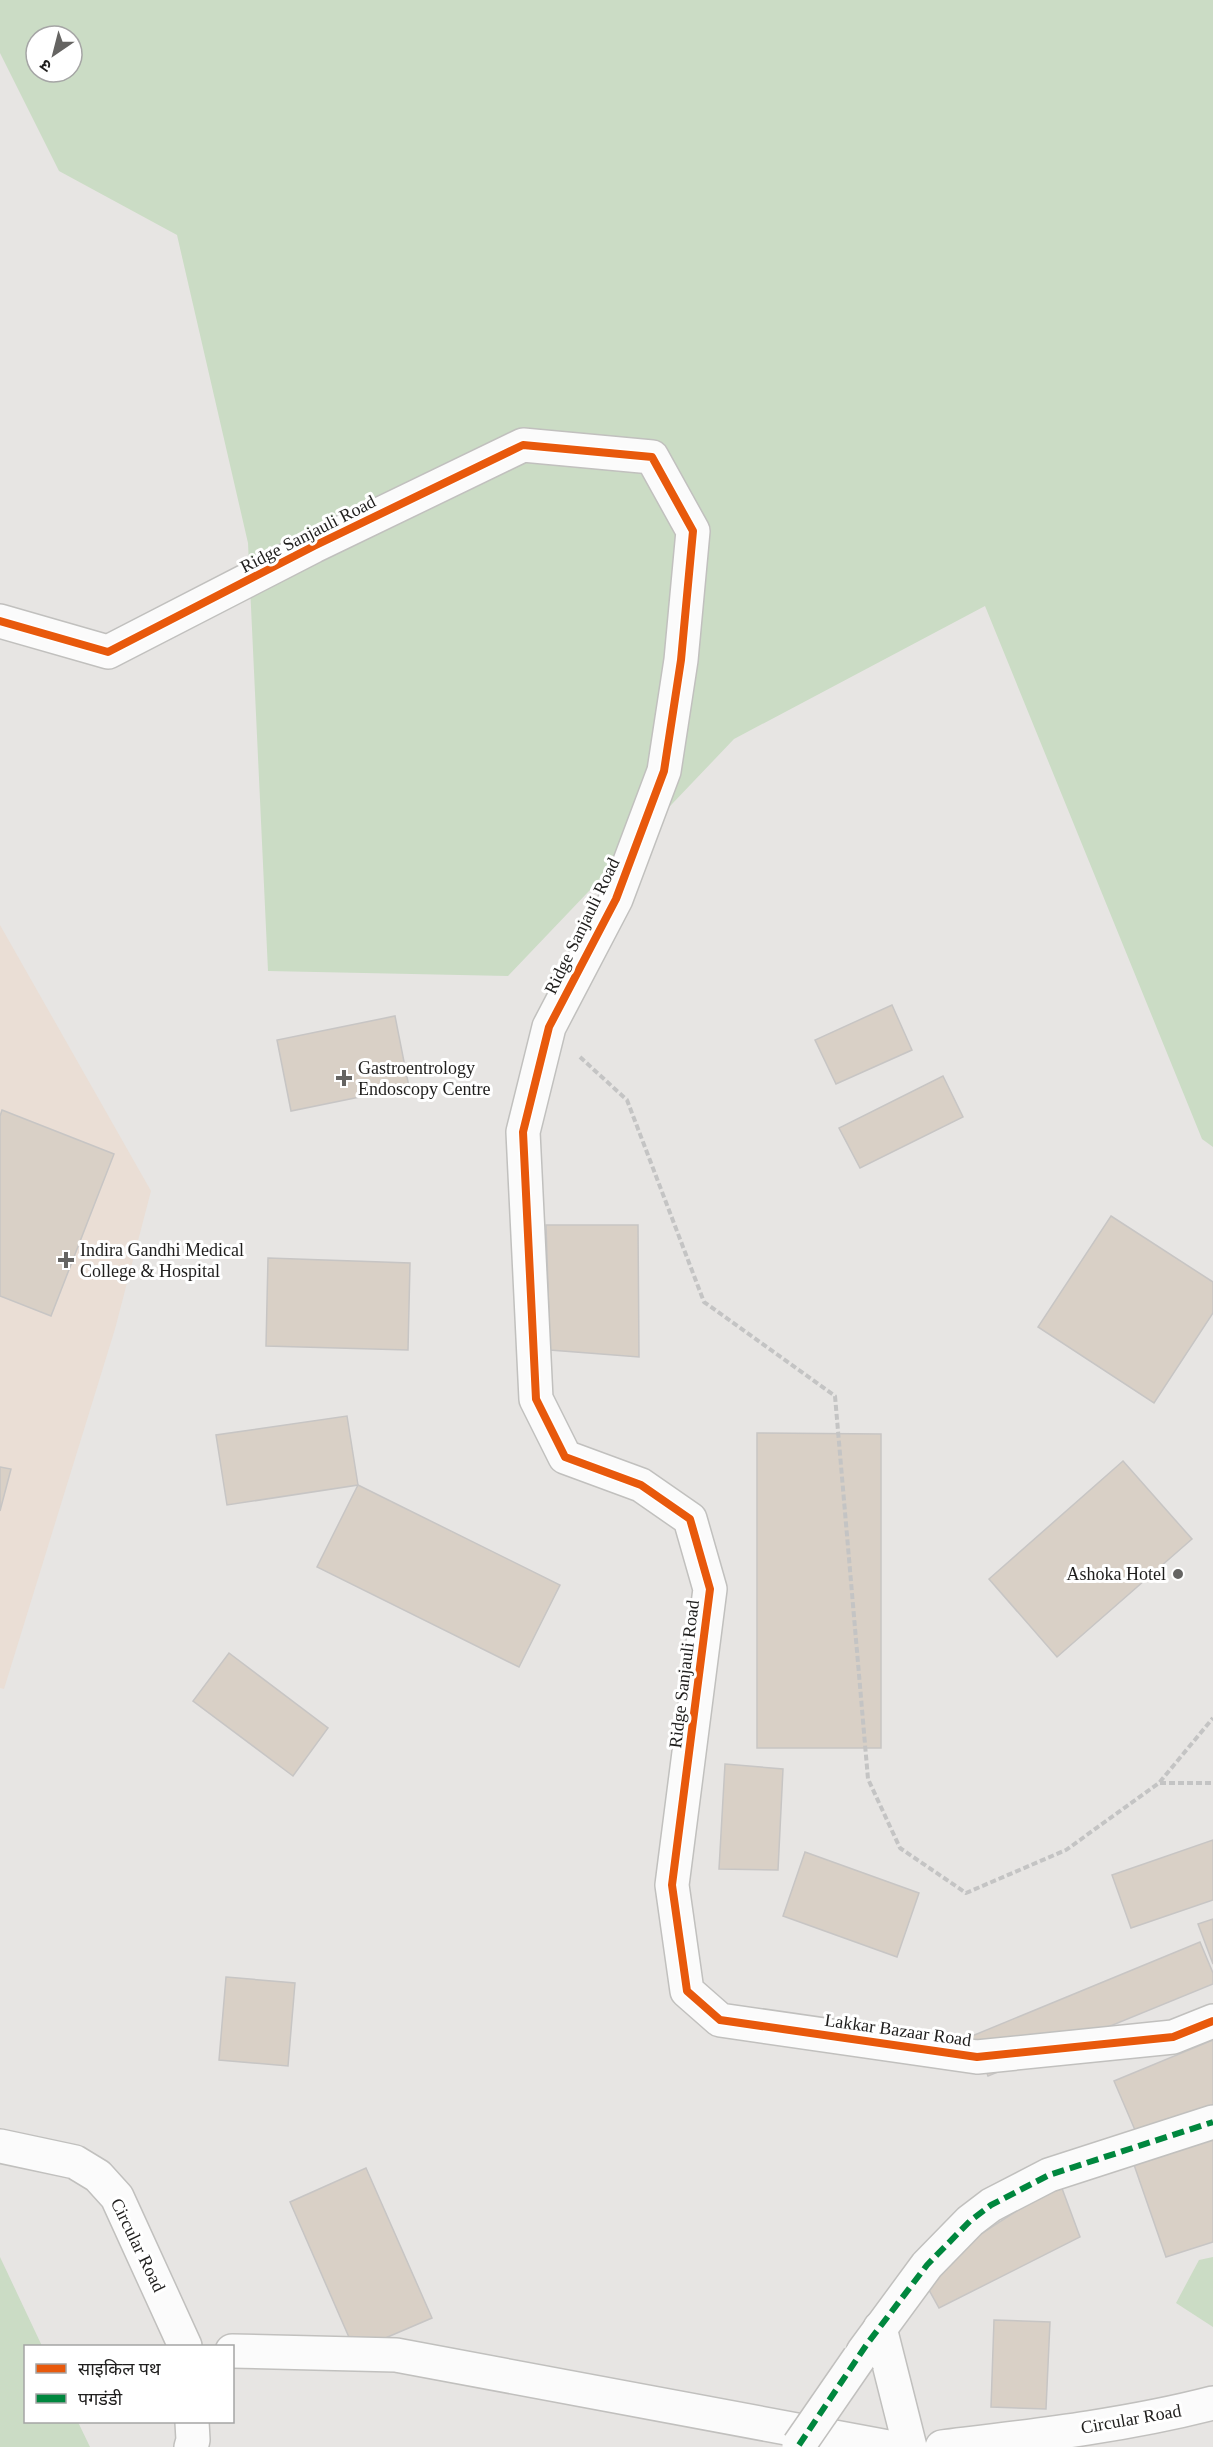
<svg xmlns="http://www.w3.org/2000/svg" width="1213" height="2447" viewBox="0 0 1213 2447" font-family="'Times New Roman','Noto Sans Devanagari',serif">
  <style>
    .medical { fill: #eaded5 }
    .green { fill: #cbdcc5; fill-rule: evenodd }
    .building { fill: #d9d0c6; stroke: #c7c5c4; stroke-width: 1.5 }
    .lines { fill: none; stroke-linecap: round; stroke-linejoin: round }
    .minor-casing { stroke: #c1c0be; stroke-width: 36 }
    .tertiary-casing { stroke: #c1c0be; stroke-width: 36 }
    .primary-casing { stroke: #c1c0be; stroke-width: 36 }
    .path { stroke: #c4c4c4; stroke-width: 4; stroke-dasharray: 6 3; stroke-linecap: butt }
    .minor { stroke: #fbfbfb; stroke-width: 33 }
    .tertiary { stroke: #fbfbfb; stroke-width: 33 }
    .primary { stroke: #fbfbfb; stroke-width: 33 }
    .minor-bridge-casing { stroke: #c1c0be; stroke-width: 36; stroke-linecap: butt }
    .minor-bridge { stroke: #fbfbfb; stroke-width: 33 }
    .quiet { stroke: #00873e; stroke-width: 6; stroke-dasharray: 12 6; stroke-linecap: butt }
    .cycleway-casing { stroke: #fff; stroke-width: 11 }
    .cycleway { stroke: #e8590c; stroke-width: 8 }
    .poi-dot { fill: #656462; stroke: #fff; stroke-width: 2 }
    .labels { text-anchor: middle; dominant-baseline: central; stroke-width: 6; stroke-linejoin: round; paint-order: stroke }
    .street-label { font-size: 18px; fill: #1f1e1d; stroke: #fff }
    .poi-label { font-size: 18px; fill: #1f1e1d; stroke: #fff; text-anchor: start }
  </style>
  <rect width="100%" height="100%" fill="#e7e5e3"/>
  <polygon class="medical" points="0,925 151,1191 115,1329 4,1689 0,1688"/>
  <g class="green">
    <path d="M0 0H1213V1147L1202 1139 985 606 734 739 508 976 268 971 248 543 177 235 59 171 0 53ZM36 36H72V72H36Z"/>
    <polygon points="0,2257 42,2346 26,2346 26,2422 78,2422 90,2447 0,2447"/>
    <polygon points="1213,2257 1213,2327 1176,2303 1199,2260"/>
  </g>
  <g class="building">
    <polygon points="892,1005 912,1050 836,1084 815,1040"/>
    <polygon points="395,1016 409,1087 291,1111 277,1040"/>
    <polygon points="943,1076 963,1117 860,1168 839,1128"/>
    <polygon points="2,1110 114,1154 51,1316 0,1296 0,1116"/>
    <polygon points="1111,1216 1213,1282 1213,1313 1154,1403 1038,1327"/>
    <polygon points="546,1225 638,1225 639,1357 550,1350"/>
    <polygon points="268,1258 410,1263 408,1350 266,1346"/>
    <polygon points="347,1416 358,1485 227,1505 216,1435"/>
    <polygon points="757,1433 881,1434 881,1748 757,1748"/>
    <polygon points="1123,1461 1192,1539 1057,1657 989,1579"/>
    <polygon points="0,1467 11,1469 0,1511"/>
    <polygon points="358,1485 560,1585 519,1667 317,1567"/>
    <polygon points="229,1653 328,1728 293,1776 193,1701"/>
    <polygon points="725,1764 783,1769 778,1870 719,1869"/>
    <polygon points="1213,1840 1213,1900 1131,1928 1112,1875"/>
    <polygon points="805,1852 919,1893 897,1957 783,1916"/>
    <polygon points="1213,1919 1213,1964 1198,1924"/>
    <polygon points="1200,1942 1213,1973 1213,1984 988,2076 972,2036"/>
    <polygon points="226,1977 295,1983 288,2066 219,2060"/>
    <polygon points="1213,2040 1213,2106 1138,2137 1114,2081"/>
    <polygon points="1213,2133 1213,2242 1166,2257 1132,2159"/>
    <polygon points="366,2168 432,2318 355,2351 290,2202"/>
    <polygon points="1060,2183 1080,2237 939,2308 924,2281 942,2259"/>
    <polygon points="994,2320 1050,2322 1046,2409 991,2407"/>
  </g>
  <g class="lines">
    <g class="minor-casing">
      <g id="minor">
        <polyline points="0,621 108,652 314,546 523,445 652,457 693,531 681,660 664,771 616,899 549,1027 523,1132 536,1399 565,1457 641,1485 690,1519 710,1589 672,1885 687,1991 720,2020 977,2057 1173,2037 1213,2021"/>
        <polyline points="863,2352 927,2265 970,2221 991,2205 1049,2175 1213,2122"/>
        <polyline points="191,2447 193,2440 192,2422"/>
      </g>
    </g>
    <g class="tertiary-casing">
      <polyline id="tertiary" points="880,2328 910,2447"/>
    </g>
    <g class="primary-casing">
      <g id="primary">
        <polyline points="0,2146 75,2162 98,2176 117,2197 185,2346"/>
        <polyline points="232,2351 396,2355 888,2447"/>
        <path d="M942 2447C1032 2436 1124 2426 1213 2403"/>
      </g>
    </g>
    <g class="path">
      <polyline points="580,1057 627,1100 704,1302 835,1396 868,1779 900,1848 966,1893 1066,1850 1159,1783 1213,1718"/>
      <polyline points="1160,1783 1213,1783"/>
    </g>
    <use href="#minor" class="minor"/>
    <use href="#tertiary" class="tertiary"/>
    <use href="#primary" class="primary"/>
    <g class="minor-bridge-casing">
      <polyline id="minor-bridge" points="799,2445 859,2358"/>
    </g>
    <use href="#minor-bridge" class="minor-bridge"/>
    <polyline class="quiet" points="799,2445 867,2344 927,2265 970,2221 991,2205 1049,2175 1213,2122"/>
    <g class="cycleway-casing">
      <polyline id="cycleway" points="0,621 108,652 314,546 523,445 652,457 693,531 681,660 664,771 616,899 549,1027 523,1132 536,1399 565,1457 641,1485 690,1519 710,1589 672,1885 687,1991 720,2020 977,2057 1173,2037 1213,2021"/>
    </g>
    <use href="#cycleway" class="cycleway"/>
  </g>
  <g class="poi-dot">
    <path d="M341 1069h6v6h6v6h-6v6h-6v-6h-6v-6h6z"/>
    <path d="M63 1251h6v6h6v6h-6v6h-6v-6h-6v-6h6z"/>
    <circle cx="1178" cy="1574" r="6"/>
  </g>
  <g class="labels">
    <g class="street-label">
      <text transform="translate(308 534) rotate(-27)">Ridge Sanjauli Road</text>
      <text transform="translate(582 926) rotate(-64)">Ridge Sanjauli Road</text>
      <text transform="translate(684 1674) rotate(-83)">Ridge Sanjauli Road</text>
      <text transform="translate(898 2030) rotate(8)">Lakkar Bazaar Road</text>
      <text transform="translate(138 2245) rotate(64)">Circular Road</text>
      <text transform="translate(1131 2419) rotate(-10)">Circular Road</text>
    </g>
    <g class="poi-label">
      <text x="358" y="1068">Gastroentrology<tspan x="358" dy="21">Endoscopy Centre</tspan></text>
      <text x="80" y="1250">Indira Gandhi Medical<tspan x="80" dy="21">College &amp; Hospital</tspan></text>
      <text x="1166" y="1574" text-anchor="end">Ashoka Hotel</text>
    </g>
  </g>
  <rect x="24" y="2345" width="210" height="78" fill="#ffffff" stroke="#a5a5a5" stroke-width="1.5"/>
  <rect x="36" y="2364" width="30" height="9" fill="#e8590c" stroke="#a5a5a5" stroke-width="1.5"/>
  <text x="78" y="2375" font-size="18" fill="#1f1e1d">साइकिल पथ</text>
  <rect x="36" y="2394" width="30" height="9" fill="#00873e" stroke="#a5a5a5" stroke-width="1.5"/>
  <text x="78" y="2405" font-size="18" fill="#1f1e1d">पगडंडी</text>
  <g transform="translate(54 54) rotate(215)"><circle r="28" fill="#ffffff" stroke="#a5a5a5" stroke-width="1.5"/>
  <path d="M0-4.5L10 22L0 15L-10 22Z" fill="#656462"/>
  <text y="-9" font-size="16" font-weight="bold" text-anchor="middle" fill="#1f1e1d">उ</text>
  </g>
</svg>
